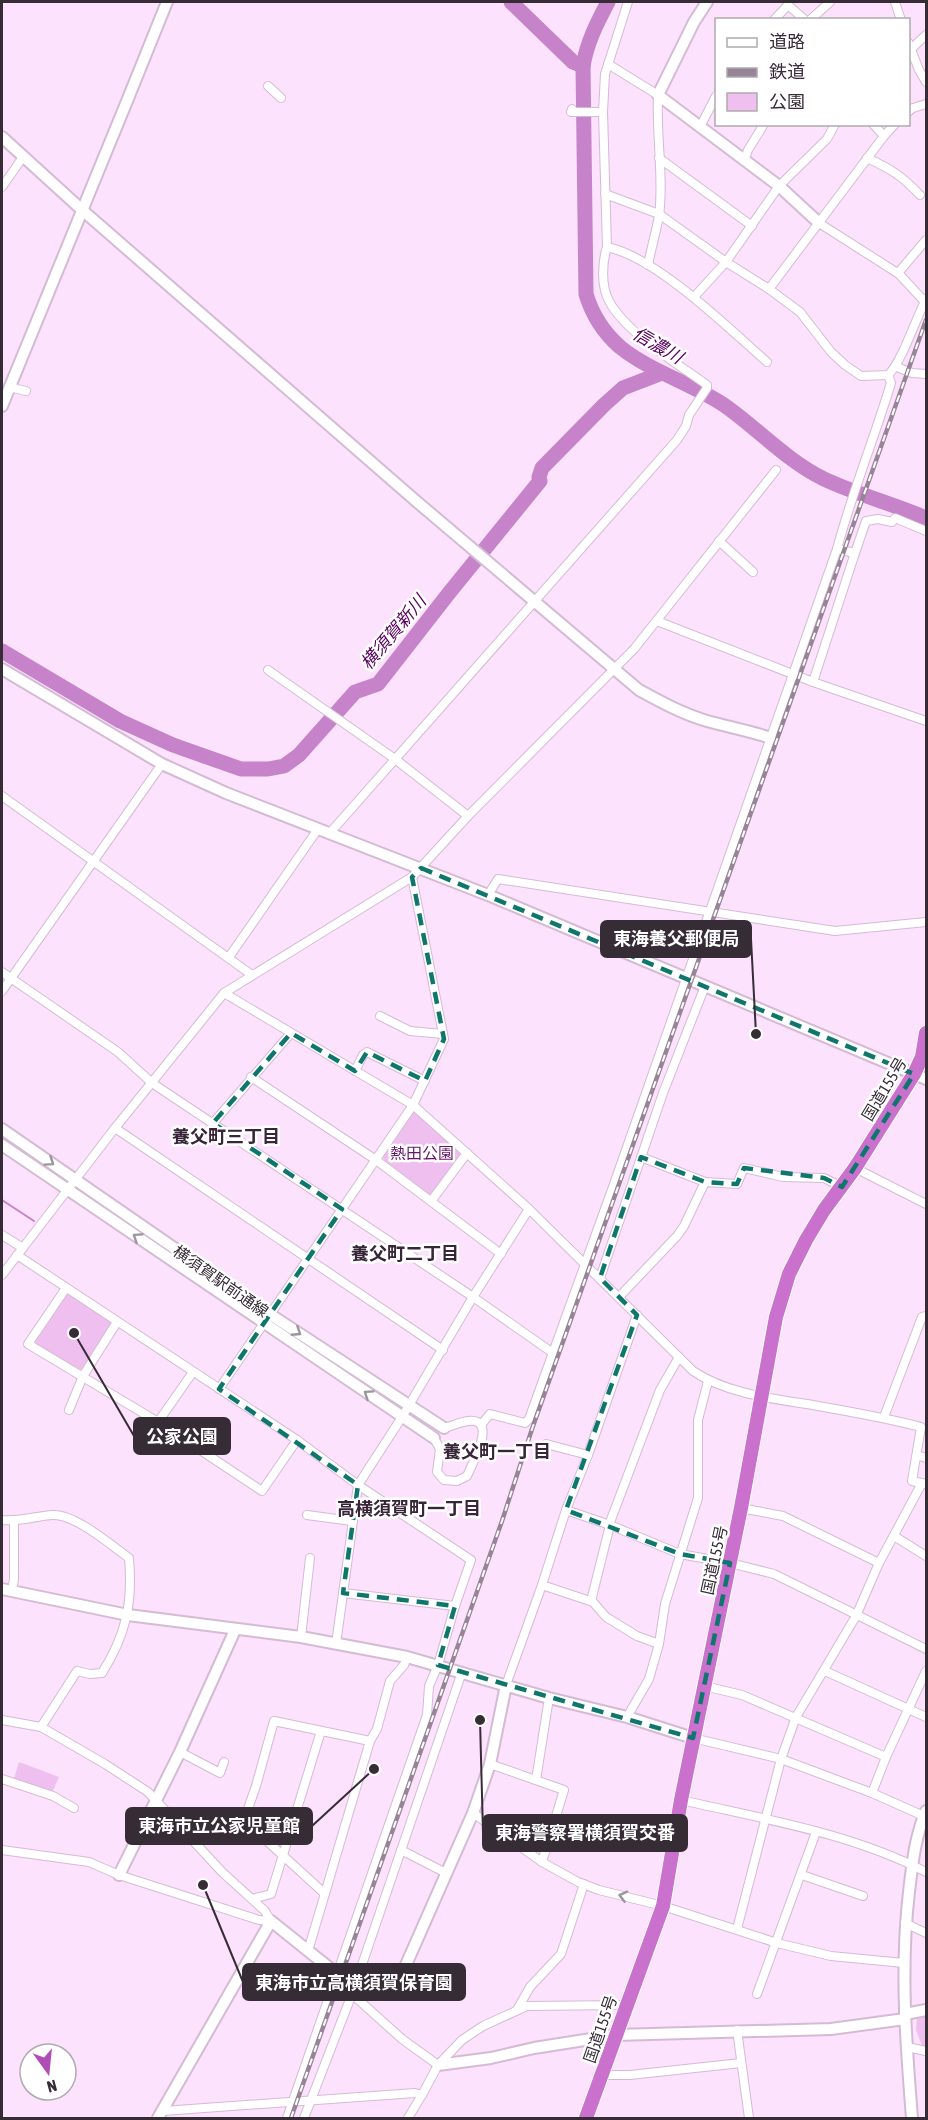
<svg xmlns="http://www.w3.org/2000/svg" width="928" height="2120" viewBox="0 0 928 2120" font-family="'Asap Condensed','Noto Sans JP',sans-serif">
  <style>
    .green { fill: #efbff0 }
    .lines { fill: none; stroke-linecap: round; stroke-linejoin: round }
    .stream { stroke: #c683c9; stroke-width: 2 }
    .river { stroke: #c683c9; stroke-width: 15 }
    .street-casing { stroke: #d4bbd4; stroke-width: 10 }
    .secondary-casing { stroke: #d4bbd4; stroke-width: 14 }
    .highway-casing { stroke: #fff; stroke-width: 16 }
    .street { stroke: #fff; stroke-width: 8 }
    .secondary { stroke: #fff; stroke-width: 10 }
    .highway { stroke: #c971cd; stroke-width: 14 }
    .rail-casing { stroke: #978597; stroke-width: 4.5 }
    .rail { stroke: #fff; stroke-width: 2; stroke-dasharray: 7; stroke-linecap: butt }
    .oneway { stroke: #9a969a }
    .marked { fill: none; stroke: #0f766e; stroke-width: 4.5; stroke-dasharray: 12 8; stroke-linejoin: round }
    .labels { text-anchor: middle; dominant-baseline: central; stroke-width: 5; stroke-linejoin: round; paint-order: stroke }
    .street-label { font-size: 16px; fill: #362c36; stroke: #fff }
    .park-label { font-size: 16px; fill: #67166c; stroke: #fff }
    .water-label { font-size: 18px; font-style: italic; fill: #59015e; stroke: #fff }
    .neighbourhood-label { font-size: 18px; font-weight: bold; fill: #382539; stroke: #fff }
    .leader { fill: none; stroke: #362c36; stroke-width: 2 }
    .callout-dot { fill: #362c36; stroke: #fff; stroke-width: 2 }
    .callout { fill: #362c36; stroke: #362c36; stroke-width: 2 }
    .callout-label { font-size: 18px; text-anchor: middle; font-weight: bold; fill: #fff }
  </style>
  <rect width="100%" height="100%" fill="#fce2fc"/>
  <g class="green">
    <polygon points="416,1112 461,1153 461,1157 433,1194 428,1194 384,1160 383,1156 412,1113"/>
    <polygon points="69,1294 112,1322 112,1326 83,1369 78,1370 36,1344 35,1340 66,1295"/>
    <polygon points="19,1762 59,1777 51,1795 13,1782"/>
    <polygon points="926,2015 926,2051 924,2051 916,2030 917,2017"/>
  </g>
  <g class="lines">
    <polyline class="stream" points="2,1200 34,1221"/>
    <g class="river">
      <polyline points="511,2 573,62 583,66"/>
      <path d="M608 2C597 23 587 42 583 66L586 294C592 314 604 333 620 347 651 372 691 383 724 405 757 428 787 461 824 479 856 494 893 504 926 518"/>
      <polyline points="2,651 120,721 173,745 241,769 268,769 284,766 299,755 355,692 378,684 449,593 540,481 539,477 542,468 604,405 623,388 662,373"/>
    </g>
    <g class="street-casing">
      <g id="street">
        <polyline points="895,2 901,20"/>
        <polyline points="774,20 788,5 805,20"/>
        <polyline points="810,20 830,2"/>
        <polyline points="908,42 919,70 926,82"/>
        <polyline points="911,49 926,35"/>
        <path d="M608 64 658 95C656 134 664 178 659 216 656 232 651 249 648 265"/>
        <polyline points="268,86 281,98"/>
        <polyline points="572,109 571,112 603,112"/>
        <polyline points="908,112 913,108 926,104"/>
        <polyline points="873,124 884,136"/>
        <polyline points="700,127 716,96"/>
        <polyline points="659,158 752,226"/>
        <path d="M867 158C891 169 902 176 920 195"/>
        <polyline points="744,161 748,150 764,124"/>
        <polyline points="2,187 23,157"/>
        <path d="M605 194 659 214 726 262 769 289 800 312 831 352 845 365 861 376 888 375C902 362 916 318 926 299"/>
        <polyline points="819,223 899,274 925,302"/>
        <path d="M607 247C658 258 727 327 767 362"/>
        <polyline points="898,273 926,240"/>
        <polyline points="769,289 884,136 895,124"/>
        <polyline points="694,297 726,262 779,186 827,139 835,124"/>
        <polyline points="897,367 912,373 926,374"/>
        <polyline points="9,387 26,391"/>
        <polyline points="719,541 753,572"/>
        <polyline points="837,549 855,553 866,521 878,519 892,522 895,518 926,531"/>
        <polyline points="657,621 813,682 926,721"/>
        <polyline points="268,670 395,759 468,816"/>
        <polyline points="813,682 855,553"/>
        <polyline points="2,796 252,975"/>
        <path d="M329 834 677 440 686 426 689 415 707 388V385C678 364 626 333 609 301 601 286 602 263 607 247L603 112 605 74 628 2"/>
        <polyline points="488,895 498,879 835,931 926,922"/>
        <polyline points="229,957 318,829"/>
        <polyline points="2,972 118,1052 152,1083 473,1297 553,1353"/>
        <polyline points="2,991 162,764"/>
        <path d="M224 993 413 1105 529 1209 693 1371C726 1393 768 1398 807 1404 846 1411 883 1417 921 1427L912 1481 926 1484"/>
        <polyline points="380,1016 410,1031 443,1034"/>
        <polyline points="355,1071 363,1055 367,1052 425,1081"/>
        <polyline points="251,1077 376,1160 501,1254"/>
        <polyline points="213,1123 291,1033"/>
        <polyline points="115,1128 443,1350"/>
        <polyline points="641,1157 705,1182 737,1184 744,1168 783,1177 824,1178 842,1187"/>
        <polyline points="855,1168 926,1204"/>
        <polyline points="432,1200 467,1153"/>
        <polyline points="2,1235 23,1248"/>
        <polyline points="17,1255 297,1440 358,1485 471,1560 455,1606 438,1665 429,1686 427,1715 287,2118"/>
        <polyline points="2,1275 115,1128 224,993 412,877 468,816 634,649 776,470"/>
        <polyline points="600,1278 663,1093 705,986"/>
        <polyline points="66,1288 28,1344 158,1422 262,1491 297,1440"/>
        <polyline points="619,1297 677,1236 684,1226 705,1182"/>
        <polyline points="219,1389 413,1105 444,1039 412,877"/>
        <polyline points="69,1410 83,1376 117,1322"/>
        <polyline points="884,1417 922,1317 926,1316"/>
        <polyline points="158,1422 193,1372"/>
        <path d="M481 1425 490 1414 525 1423 529 1419 614 1184 837 549C852 493 874 439 891 383L888 375"/>
        <path d="M434 1438 440 1449 437 1472 444 1480 457 1481 467 1476C472 1464 499 1417 468 1421 460 1422 452 1426 444 1428"/>
        <polyline points="546,1444 588,1455"/>
        <polyline points="917,1455 926,1458"/>
        <polyline points="741,1508 783,1516 879,1563"/>
        <polyline points="566,1510 610,1525 680,1554 730,1563 774,1574 926,1649"/>
        <polyline points="307,1515 352,1521"/>
        <path d="M2 1520C19 1522 35 1516 53 1515 75 1514 111 1545 129 1558 133 1603 126 1635 102 1673L90 1674 77 1671 41 1727"/>
        <polyline points="609,1525 660,1390 679,1357"/>
        <polyline points="894,1536 926,1556"/>
        <polyline points="542,1585 593,1602 606,1617 637,1636 659,1644"/>
        <polyline points="12,1591 14,1579 14,1521"/>
        <polyline points="343,1593 455,1606"/>
        <polyline points="591,1601 610,1525"/>
        <polyline points="301,1637 310,1558"/>
        <polyline points="336,1644 358,1485 402,1417 473,1297 529,1209"/>
        <polyline points="825,1671 926,1717"/>
        <polyline points="506,1685 542,1585 566,1510 588,1455 637,1315"/>
        <polyline points="704,1686 742,1695 886,1757"/>
        <polyline points="627,1717 649,1679 659,1644 665,1604 698,1498 698,1420 708,1381"/>
        <polyline points="2,1720 41,1727 105,1764 148,1792 222,1872 265,1911 271,1921"/>
        <polyline points="693,1738 781,1759 872,1793 926,1817"/>
        <polyline points="180,1752 220,1773 224,1762"/>
        <polyline points="490,1764 564,1790 542,1862"/>
        <polyline points="2,1779 53,1796 74,1808"/>
        <polyline points="536,1780 549,1698"/>
        <polyline points="872,1793 886,1757 926,1671"/>
        <path d="M681 1800C763 1819 851 1833 926 1872"/>
        <polyline points="473,1813 542,1862 578,1882 599,1890 663,1906 777,1943 831,1956 904,1963"/>
        <polyline points="2,1850 89,1862 119,1875 259,1920 271,1921"/>
        <polyline points="401,1850 446,1873"/>
        <polyline points="802,1875 863,1896"/>
        <polyline points="324,1893 244,1820 256,1786 274,1721 370,1741"/>
        <polyline points="252,1899 271,1894 321,1731"/>
        <polyline points="905,1923 926,1933"/>
        <polyline points="737,1929 781,1759 796,1717 856,1616 879,1563 922,1483"/>
        <polyline points="308,1951 370,1741 377,1729 390,1681 404,1665 407,1657"/>
        <polyline points="352,1994 402,2039 438,2065"/>
        <polyline points="757,1994 816,1832"/>
        <polyline points="517,2010 530,1987 561,1954 584,1884"/>
        <polyline points="737,2030 749,2118"/>
        <polyline points="907,2047 926,2051"/>
        <polyline points="602,2075 630,2075 741,2063"/>
        <polyline points="163,2111 415,2093 422,2095"/>
        <polyline points="304,2118 352,1994 462,1672"/>
        <polyline points="408,2118 422,2095 438,2065 462,2040 483,2026 527,2006 626,2005"/>
      </g>
    </g>
    <g class="secondary-casing">
      <g id="secondary">
        <polyline points="707,2 694,22 658,95 779,186 819,223"/>
        <path d="M2 137 81 209 416 501 639 690C661 702 683 714 707 721 729 727 750 731 771 738"/>
        <path d="M2 406C57 271 113 137 167 2"/>
        <polyline points="2,669 162,764 226,793 488,895 926,1079"/>
        <polyline points="2,1129 271,1315 444,1428"/>
        <polyline points="2,1145 434,1438"/>
        <polyline points="2,1589 128,1615 301,1637 407,1657 549,1698 627,1717 693,1738"/>
        <polyline points="119,1875 180,1752 235,1630"/>
        <polyline points="905,2014 926,2010"/>
        <polyline points="438,2065 491,2058 534,2048 616,2035 831,2029 905,2019"/>
        <polyline points="158,2118 271,1921 337,1974 352,1994 394,1992 473,1813 490,1764 506,1685"/>
        <path d="M912 2118C906 2043 900 1968 909 1892 912 1866 915 1836 926 1811"/>
      </g>
    </g>
    <g class="highway-casing">
      <polyline id="highway" points="586,2118 663,1906 681,1800 741,1508 776,1317 789,1274 806,1240 824,1210 855,1168 914,1074 922,1057 926,1033"/>
    </g>
    <use href="#street" class="street"/>
    <use href="#secondary" class="secondary"/>
    <use href="#highway" class="highway"/>
    <g class="rail-casing">
      <polyline id="rail" points="291,2118 502,1521 532,1429 926,320"/>
    </g>
    <use href="#rail" class="rail"/>
  </g>
  <defs><path id="oneway-chevron" d="M-2-3.5L2.5 0L-2 3.5" fill="none" stroke-width="1.6" stroke-linecap="round" stroke-linejoin="round" transform="scale(1.5)"/></defs>
  <g class="oneway">
    <use href="#oneway-chevron" transform="translate(50 1162) rotate(34)"/>
    <use href="#oneway-chevron" transform="translate(137 1237) rotate(-146)"/>
    <use href="#oneway-chevron" transform="translate(297 1332) rotate(33)"/>
    <use href="#oneway-chevron" transform="translate(368 1394) rotate(-146)"/>
    <use href="#oneway-chevron" transform="translate(623 1896) rotate(-166)"/>
  </g>
  <path class="marked" d="M421 868 914 1074 842 1187 824 1178 744 1168 737 1184 705 1182 641 1157 600 1278 637 1315 566 1510 680 1554 730 1563 693 1738 438 1665 455 1606 343 1593 358 1485 219 1389 342 1209 213 1123 291 1033 355 1071 367 1052 425 1081 444 1039 412 877Z"/>
  <g class="labels">
    <g class="street-label">
      <text transform="translate(884 1089) rotate(-59)">国道155号</text>
      <text transform="translate(221 1281) rotate(35)">横須賀駅前通線</text>
      <text transform="translate(714 1560) rotate(-78)">国道155号</text>
      <text transform="translate(600 2029) rotate(-71)">国道155号</text>
    </g>
    <g class="park-label">
      <text x="422" y="1153">熱田公園</text>
    </g>
    <g class="water-label">
      <text transform="translate(658 345) rotate(30)">信濃川</text>
      <text transform="translate(393 632) rotate(-50)">横須賀新川</text>
    </g>
    <g class="neighbourhood-label">
      <text x="226" y="1136">養父町三丁目</text>
      <text x="405" y="1253">養父町二丁目</text>
      <text x="497" y="1451">養父町一丁目</text>
      <text x="409" y="1508">高横須賀町一丁目</text>
    </g>
  </g>
  <path class="leader" d="M756 1034L751 939M74 1333L134 1436M374 1769L312 1826M480 1720L483 1833M203 1885L243 1982"/>
  <g class="callout-dot">
    <circle cx="756" cy="1034" r="6"/>
    <circle cx="74" cy="1333" r="6"/>
    <circle cx="374" cy="1769" r="6"/>
    <circle cx="480" cy="1720" r="6"/>
    <circle cx="203" cy="1885" r="6"/>
  </g>
  <g class="callout">
    <rect x="601" y="921" width="150" height="36" rx="6"/>
    <rect x="134" y="1418" width="96" height="36" rx="6"/>
    <rect x="126" y="1808" width="186" height="36" rx="6"/>
    <rect x="483" y="1815" width="204" height="36" rx="6"/>
    <rect x="243" y="1964" width="222" height="36" rx="6"/>
  </g>
  <g class="callout-label">
    <text x="676" y="945">東海養父郵便局</text>
    <text x="182" y="1443">公家公園</text>
    <text x="219" y="1832">東海市立公家児童館</text>
    <text x="585" y="1839">東海警察署横須賀交番</text>
    <text x="354" y="1989">東海市立高横須賀保育園</text>
  </g>
  <rect width="928" height="2120" fill="none" stroke="#362c36" stroke-width="6"/>
  <rect x="715" y="18" width="195" height="108" fill="#ffffff" stroke="#afabaf" stroke-width="1.5"/>
  <rect x="727" y="38" width="30" height="9" fill="#ffffff" stroke="#afabaf" stroke-width="1.5"/>
  <text x="769" y="48" font-size="18" fill="#362c36">道路</text>
  <rect x="727" y="68" width="30" height="9" fill="#978597" stroke="#afabaf" stroke-width="1.5"/>
  <text x="769" y="78" font-size="18" fill="#362c36">鉄道</text>
  <rect x="727" y="93" width="30" height="18" fill="#efbff0" stroke="#afabaf" stroke-width="1.5"/>
  <text x="769" y="108" font-size="18" fill="#362c36">公園</text>
  <g transform="translate(48 2072) rotate(165)"><circle r="28" fill="#ffffff" stroke="#afabaf" stroke-width="1.5"/>
  <path d="M0-4.5L10 22L0 15L-10 22Z" fill="#b04eb5"/>
  <text y="-9" font-size="16" font-weight="bold" text-anchor="middle" fill="#362c36">N</text>
  </g>
</svg>
